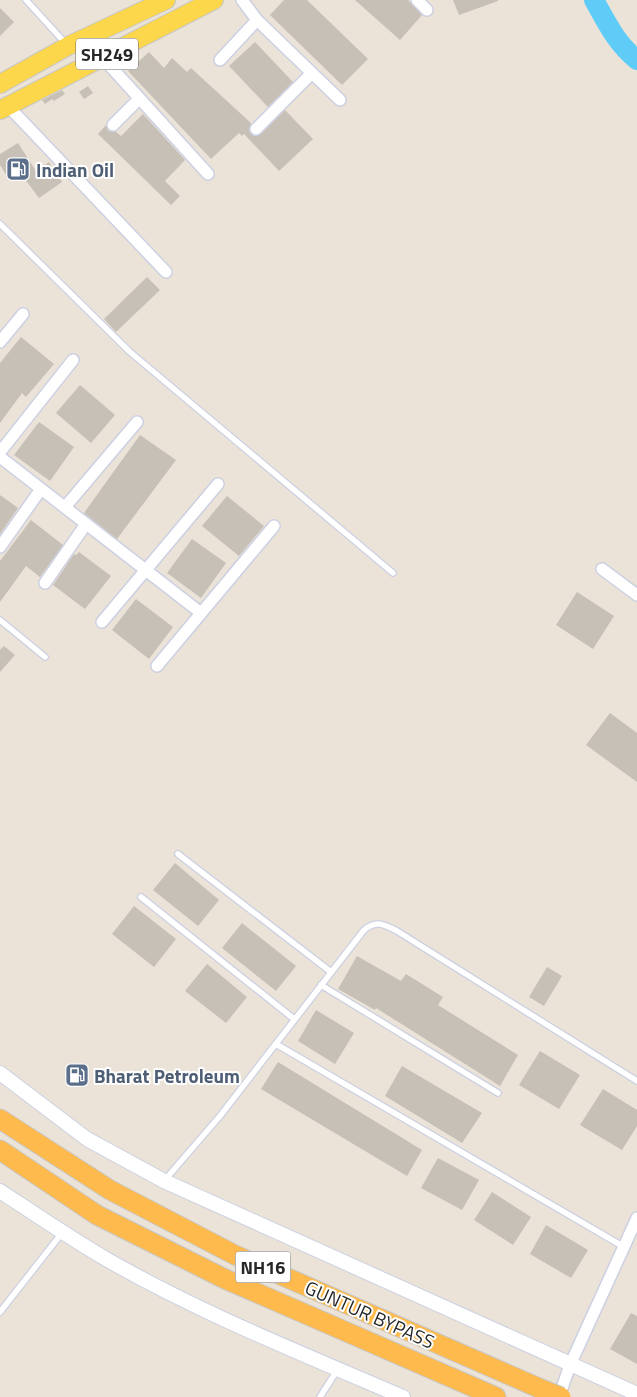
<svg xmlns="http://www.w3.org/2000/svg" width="637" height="1397" viewBox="0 0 637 1397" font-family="'Titillium Web',sans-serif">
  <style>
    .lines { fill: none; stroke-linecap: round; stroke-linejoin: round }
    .river { stroke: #5fccf8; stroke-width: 20 }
    .building { fill: #c6c0b7 }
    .service-casing { stroke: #ccd0e2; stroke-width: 8 }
    .minor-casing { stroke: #ccd0e2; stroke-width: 14 }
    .tertiary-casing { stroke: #ccd0e2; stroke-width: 16 }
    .primary-casing { stroke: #c7c7c7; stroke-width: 20 }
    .trunk-casing { stroke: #c7c7c7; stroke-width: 21 }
    .service { stroke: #fff; stroke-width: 5.5 }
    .minor { stroke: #fff; stroke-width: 11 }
    .tertiary { stroke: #fff; stroke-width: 14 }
    .primary { stroke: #fcd64b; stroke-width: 18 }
    .trunk { stroke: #feba4c; stroke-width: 19 }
    .trunk-bridge-casing { stroke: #c7c7c7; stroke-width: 21; stroke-linecap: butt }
    .trunk-bridge { stroke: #feba4c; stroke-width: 19 }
    .labels { text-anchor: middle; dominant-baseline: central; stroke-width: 4; stroke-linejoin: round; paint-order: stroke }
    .shield { fill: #fff; stroke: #686868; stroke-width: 1 }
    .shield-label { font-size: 18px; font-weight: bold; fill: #272727 }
    .service-label { font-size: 19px; font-weight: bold; fill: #4e5e75; stroke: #fff; text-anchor: start }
    .street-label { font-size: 19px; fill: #272727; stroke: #fff }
  </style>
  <rect width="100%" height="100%" fill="#ebe3d7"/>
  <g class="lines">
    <path class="river" d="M594 0C607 23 616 43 637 60"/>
  </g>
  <g class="building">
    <polygon points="284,0 307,0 368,59 342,85 270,15"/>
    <polygon points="355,0 408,0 422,15 400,40"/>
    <polygon points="453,0 498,0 498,1 459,15"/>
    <polygon points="0,8 14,22 0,36"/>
    <polygon points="255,42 293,82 268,107 229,66"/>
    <polygon points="149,52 164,68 172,58 187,72 191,68 251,123 249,130 254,136 261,134 285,110 313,139 279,171 244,134 242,136 239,133 211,159 128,71"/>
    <polygon points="88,86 93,93 84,99 79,92"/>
    <polygon points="62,90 65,94 54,101 52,99 45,104 42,100"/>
    <polygon points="143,114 185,160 165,181 180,196 171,205 98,134 106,125 108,131 116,132 121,136"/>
    <polygon points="18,143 36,171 49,162 62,182 39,198 21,174 10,181 0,165 0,154"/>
    <polygon points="147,277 160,290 116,332 104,319"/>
    <polygon points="21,337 54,364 26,397 22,393 0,423 0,363"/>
    <polygon points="80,385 115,415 91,443 56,413"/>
    <polygon points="39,422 74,447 50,481 14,455"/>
    <polygon points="140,435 176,460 117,539 84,513"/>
    <polygon points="0,495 18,508 0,534"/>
    <polygon points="227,496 264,526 239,556 202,526"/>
    <polygon points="31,520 63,545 40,577 26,566 0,602 0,561"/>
    <polygon points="192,539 226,563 201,598 167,573"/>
    <polygon points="79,552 111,576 85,609 53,585 74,554 76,555"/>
    <polygon points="577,592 614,616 593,649 556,625"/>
    <polygon points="136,599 173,627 149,659 112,630"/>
    <polygon points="4,646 15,655 0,672 0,650"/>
    <polygon points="610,713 637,733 637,782 586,745"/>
    <polygon points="175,863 219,900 198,926 153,890"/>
    <polygon points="134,906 176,939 154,967 112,934"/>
    <polygon points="242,923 296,966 276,991 222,948"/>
    <polygon points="357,956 401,981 406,974 443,997 438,1005 518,1055 500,1086 376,1008 375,1010 338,989"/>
    <polygon points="207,964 247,997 226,1023 185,991"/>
    <polygon points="547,967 562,976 544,1006 529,997"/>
    <polygon points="316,1010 354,1033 335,1064 298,1041"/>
    <polygon points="540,1051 580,1075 559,1109 519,1085"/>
    <polygon points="278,1062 422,1150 407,1176 261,1089"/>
    <polygon points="402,1066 482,1113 462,1143 385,1096"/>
    <polygon points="603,1089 637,1110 637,1126 622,1150 580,1125"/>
    <polygon points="438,1158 479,1180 462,1210 421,1188"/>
    <polygon points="492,1192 531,1217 513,1245 474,1220"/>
    <polygon points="546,1225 588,1250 571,1278 530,1254"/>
    <polygon points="631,1313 637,1316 637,1364 610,1349"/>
  </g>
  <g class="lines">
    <g class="service-casing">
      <g id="service">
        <polyline points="26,0 67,45"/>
        <polyline points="0,224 130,352 393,573"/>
        <polyline points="0,620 45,657"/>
        <polyline points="178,854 331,972"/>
        <polyline points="141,897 294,1019"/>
        <polyline points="321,985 498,1093"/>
        <polyline points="276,1044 624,1247"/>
        <path d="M164 1181 220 1116 364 930C376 920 384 924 397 931L637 1081"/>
        <polyline points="0,1312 62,1233"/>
        <polyline points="320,1397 338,1369"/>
      </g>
    </g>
    <g class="minor-casing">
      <g id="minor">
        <polyline points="242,0 257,20 340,100"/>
        <polyline points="417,0 427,10"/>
        <polyline points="102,57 208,174"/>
        <polyline points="220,60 257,20"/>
        <polyline points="8,106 166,272"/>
        <polyline points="113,125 139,99"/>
        <polyline points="256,129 312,73"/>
        <polyline points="0,342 23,314"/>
        <polyline points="0,452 73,360"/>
        <polyline points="0,457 201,613"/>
        <polyline points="65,507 137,422"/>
        <polyline points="0,547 41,489"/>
        <polyline points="602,569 637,595"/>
        <polyline points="45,583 86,524"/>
        <polyline points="102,622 218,484"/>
        <polyline points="157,666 274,526"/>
        <polyline points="559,1397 570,1365 637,1218"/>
      </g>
    </g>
    <g class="tertiary-casing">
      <g id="tertiary">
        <polyline points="0,1073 87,1139 164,1181 637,1394"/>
        <path d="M0 1191C35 1214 70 1238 106 1259 200 1313 303 1354 403 1397"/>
      </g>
    </g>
    <g class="primary-casing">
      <g id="primary">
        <polyline points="0,84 68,46 166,0"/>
        <polyline points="0,110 214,0"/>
      </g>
    </g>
    <g class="trunk-casing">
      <g id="trunk">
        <polyline points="0,1119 110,1190 235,1255 539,1388"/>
        <polyline points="0,1150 97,1215 225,1279 496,1397"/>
      </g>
    </g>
    <use href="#service" class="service"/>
    <use href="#minor" class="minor"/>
    <use href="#tertiary" class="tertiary"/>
    <use href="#primary" class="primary"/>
    <use href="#trunk" class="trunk"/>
    <g class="trunk-bridge-casing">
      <polyline id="trunk-bridge" points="539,1388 561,1397"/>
    </g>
    <use href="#trunk-bridge" class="trunk-bridge"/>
  </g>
  <defs>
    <g id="fuel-square" transform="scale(1.25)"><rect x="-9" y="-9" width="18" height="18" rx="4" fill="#5c6f8a" stroke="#fff"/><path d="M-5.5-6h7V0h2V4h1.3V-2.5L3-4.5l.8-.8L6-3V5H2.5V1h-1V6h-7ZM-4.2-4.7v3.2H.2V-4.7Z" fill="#fff"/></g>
  </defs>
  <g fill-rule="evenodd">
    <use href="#fuel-square" x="18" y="169"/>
    <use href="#fuel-square" x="77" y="1075"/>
  </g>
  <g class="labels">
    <g class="shield">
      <rect x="76" y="38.5" width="62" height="31" rx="4"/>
      <rect x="235.5" y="1251.5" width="55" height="31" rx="4"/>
    </g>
    <g class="shield-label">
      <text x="107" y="54">SH249</text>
      <text x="263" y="1267">NH16</text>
    </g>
    <g class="service-label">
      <text x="36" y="169">Indian Oil</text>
      <text x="94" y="1075">Bharat Petroleum</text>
    </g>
    <g class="street-label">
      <text transform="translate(370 1314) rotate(24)">GUNTUR BYPASS</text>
    </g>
  </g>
</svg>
